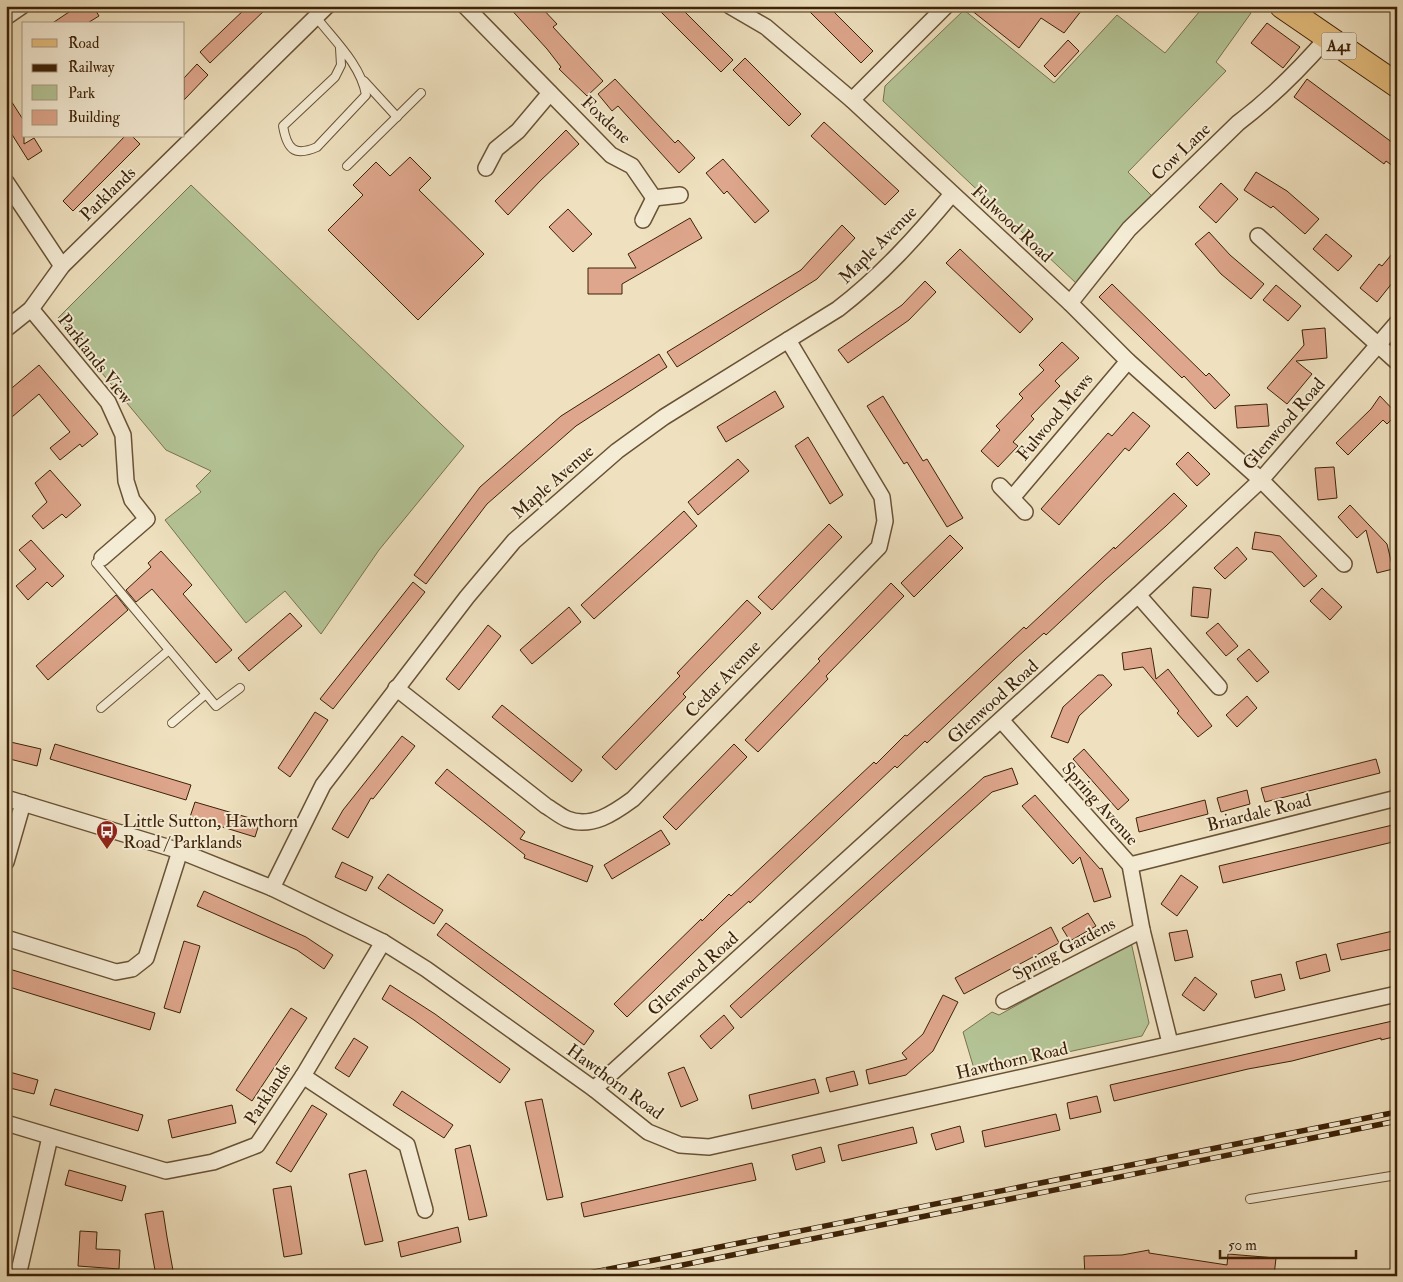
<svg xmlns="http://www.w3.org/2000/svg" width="1403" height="1282" viewBox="0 0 1403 1282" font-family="'IM FELL Double Pica',serif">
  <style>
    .green { fill: #b4c496; stroke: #78734e }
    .building { fill: #dea68c; stroke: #3c2207 }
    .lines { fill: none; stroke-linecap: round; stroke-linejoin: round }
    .service-casing { stroke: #695235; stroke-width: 10 }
    .minor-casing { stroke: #695235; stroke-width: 18 }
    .primary-casing { stroke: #3c2207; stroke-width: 26 }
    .service { stroke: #f5ecd5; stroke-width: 8 }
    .minor { stroke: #f5ecd5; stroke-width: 15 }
    .primary { stroke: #e8c080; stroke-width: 24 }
    .rail-casing { stroke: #3c2207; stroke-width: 5.5 }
    .rail { stroke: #f5ecd5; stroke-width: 4; stroke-dasharray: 11; stroke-linecap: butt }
    .labels { text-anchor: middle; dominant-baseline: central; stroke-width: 4; stroke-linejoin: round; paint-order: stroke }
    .shield { fill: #f5ecd5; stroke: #745f45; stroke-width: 1 }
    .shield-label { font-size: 16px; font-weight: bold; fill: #3c2207 }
    .street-label { font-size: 18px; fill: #3c2207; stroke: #f5ecd5 }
    .poi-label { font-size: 18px; fill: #3c2207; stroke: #f5ecd5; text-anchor: start }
  </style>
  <rect width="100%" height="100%" fill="#efe1bf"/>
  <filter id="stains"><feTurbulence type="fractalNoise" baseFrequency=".004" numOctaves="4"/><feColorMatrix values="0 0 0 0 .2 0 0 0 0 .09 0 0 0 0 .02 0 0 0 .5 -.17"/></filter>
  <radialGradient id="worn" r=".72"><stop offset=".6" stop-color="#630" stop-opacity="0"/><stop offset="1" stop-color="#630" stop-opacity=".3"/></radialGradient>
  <g class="green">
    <polygon points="1204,6 1242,6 1251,13 1216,62 1226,71 1128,172 1152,196 1120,229 1077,284 883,101 885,86 964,10 1054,83 1117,15 1165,53"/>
    <polygon points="191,185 464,446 379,550 321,634 285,591 246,623 165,520 201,492 196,486 211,471 166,450 57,319"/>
    <polygon points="1131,942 1149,1023 1142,1036 975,1072 963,1032 992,1012 999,1015"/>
  </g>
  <g class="building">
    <polygon points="78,6 93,6 99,16 86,24 51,24"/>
    <polygon points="248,6 269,6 210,63 200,52"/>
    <polygon points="508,6 540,6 557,24 553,27 603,81 587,96 559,69 561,67 547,49"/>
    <polygon points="655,6 679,6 733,60 721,72"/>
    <polygon points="804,6 828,6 873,51 861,63"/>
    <polygon points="966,6 1085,6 1064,33 1041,18 1019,48"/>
    <polygon points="1267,23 1300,47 1283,68 1251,43"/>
    <polygon points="1068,40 1079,51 1055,77 1044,66"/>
    <polygon points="745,58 801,114 789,126 733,70"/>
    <polygon points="197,64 208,75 184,100 184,78"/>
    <polygon points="615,79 675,143 678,140 695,158 679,173 618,106 612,111 598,94"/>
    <polygon points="1307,79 1397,146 1397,169 1386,161 1384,164 1294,97"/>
    <polygon points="6,93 24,121 24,144 34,138 42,151 28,160 6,125"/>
    <polygon points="824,122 899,191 885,205 811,136"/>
    <polygon points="566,130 579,144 540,181 508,215 495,201"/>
    <polygon points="125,136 132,136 140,144 73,211 63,201"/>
    <polygon points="410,157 431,178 419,190 484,254 418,320 328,230 363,195 353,185 376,162 390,176"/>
    <polygon points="723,159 769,211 755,223 727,191 724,194 706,173"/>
    <polygon points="1256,172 1287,191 1319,219 1305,234 1273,206 1271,208 1244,190"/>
    <polygon points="1221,183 1238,199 1216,223 1199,207"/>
    <polygon points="568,209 592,234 573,252 549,227"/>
    <polygon points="690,218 702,238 622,284 622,294 588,294 588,268 636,268 628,254"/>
    <polygon points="842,225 855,238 817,279 677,367 667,352 801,270"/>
    <polygon points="1209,232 1230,255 1264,284 1251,299 1221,274 1195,244"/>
    <polygon points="1326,234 1352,256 1338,271 1313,249"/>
    <polygon points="1397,248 1397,277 1377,302 1360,288 1379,264 1382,266"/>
    <polygon points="960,249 1033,319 1020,333 946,263"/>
    <polygon points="925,281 936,292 909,320 848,363 838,350 902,305"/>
    <polygon points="1112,284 1206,376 1209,373 1230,395 1215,409 1184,376 1182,378 1099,297"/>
    <polygon points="1276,285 1301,306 1288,321 1263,300"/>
    <polygon points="1325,328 1327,358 1296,361 1312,374 1287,404 1267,388 1304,345 1302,330"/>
    <polygon points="1062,342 1079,358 1055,381 1060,386 1031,416 1034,419 1013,442 1018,446 998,467 981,451 1000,430 996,426 1023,398 1019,394 1044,370 1039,365"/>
    <polygon points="659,354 667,367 576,426 487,504 426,584 414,575 480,487 561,416"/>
    <polygon points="39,365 98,434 82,447 80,444 60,460 50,448 70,432 39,394 6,422 6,393"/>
    <polygon points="775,391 784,407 726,442 717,427"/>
    <polygon points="883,396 923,461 927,459 963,518 947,527 907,462 904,464 867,406"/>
    <polygon points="1380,396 1397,414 1387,424 1383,420 1348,455 1336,443 1371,409"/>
    <polygon points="1267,404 1269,426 1237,428 1235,406"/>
    <polygon points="1133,412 1150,426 1129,451 1125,448 1059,525 1041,509 1108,433 1112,436"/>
    <polygon points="808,437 843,495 830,504 795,446"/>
    <polygon points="1188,452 1210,474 1197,486 1176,464"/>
    <polygon points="738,459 749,471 698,515 688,502"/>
    <polygon points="1334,467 1337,498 1318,500 1315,468"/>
    <polygon points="50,470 81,505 66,518 62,514 43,529 32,516 47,502 35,483"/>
    <polygon points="1174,493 1187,506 1166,526 1105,580 1046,635 1044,633 1015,659 927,743 925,741 897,768 895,766 750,903 749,901 720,927 627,1017 614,1004 701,919 702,921 729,894 731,896 874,762 876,764 905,735 907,736 1024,627 1026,629 1114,547 1115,549"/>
    <polygon points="1350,505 1387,544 1393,569 1377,573 1366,530 1357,538 1338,517"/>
    <polygon points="684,511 697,526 594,619 581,605"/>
    <polygon points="829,524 842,537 772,610 758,597"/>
    <polygon points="1255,532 1280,536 1317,576 1304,587 1272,552 1252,549"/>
    <polygon points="950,535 963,548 914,597 901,583"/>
    <polygon points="31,540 64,576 52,587 47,582 28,600 16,586 36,569 19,550"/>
    <polygon points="1237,547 1247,559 1225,579 1214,568"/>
    <polygon points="161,551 192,585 183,594 232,650 216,663 152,589 136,602 126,590 151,567 148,563"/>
    <polygon points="413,582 425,592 333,709 320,699"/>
    <polygon points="891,583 904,596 826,676 828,679 758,752 745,740 820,661 818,659"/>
    <polygon points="1193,587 1211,589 1208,618 1191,616"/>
    <polygon points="1322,588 1342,607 1330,620 1310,601"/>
    <polygon points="116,595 128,610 48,680 36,666"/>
    <polygon points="747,600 761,613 683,694 686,697 616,770 602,757 680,676 677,673"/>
    <polygon points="569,607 581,622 532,664 520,650"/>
    <polygon points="290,613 302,626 249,671 238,658"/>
    <polygon points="1218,623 1238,646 1226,656 1206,633"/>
    <polygon points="488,625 501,636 459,690 446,679"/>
    <polygon points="1151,648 1156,679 1168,669 1212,726 1198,737 1177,713 1179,711 1143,667 1124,670 1122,653"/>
    <polygon points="1249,649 1269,672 1257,682 1237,659"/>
    <polygon points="1098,675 1103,675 1112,685 1079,716 1068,743 1051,737 1063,707"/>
    <polygon points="1247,696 1257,708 1237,727 1226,715"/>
    <polygon points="502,705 582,770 572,782 492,717"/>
    <polygon points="315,712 328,720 290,777 278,768"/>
    <polygon points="402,736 415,746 373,799 371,798 348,838 332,829 343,810"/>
    <polygon points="6,741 41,749 37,766 6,758"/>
    <polygon points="55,744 191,785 186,800 50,759"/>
    <polygon points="734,744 747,757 676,830 663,817"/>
    <polygon points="1084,749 1129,800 1118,810 1073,759"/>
    <polygon points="1376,759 1380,773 1265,802 1261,788"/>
    <polygon points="1012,768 1018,784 992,792 741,1018 730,1006 984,777"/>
    <polygon points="447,769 525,832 520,839 593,866 587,882 524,858 525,855 435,783"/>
    <polygon points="1247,790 1250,804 1221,812 1217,798"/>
    <polygon points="1035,795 1100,869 1102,868 1111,897 1094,902 1080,857 1073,864 1022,806"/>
    <polygon points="1205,800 1208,814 1139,832 1136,818"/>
    <polygon points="195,802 260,821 255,837 190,817"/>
    <polygon points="1397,824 1397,841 1223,883 1219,866"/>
    <polygon points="661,830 670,844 612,879 604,865"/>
    <polygon points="342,862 373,877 366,891 335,877"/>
    <polygon points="388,874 443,910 434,924 378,888"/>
    <polygon points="1181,875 1198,887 1177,916 1161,904"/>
    <polygon points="204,891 306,937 333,955 324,969 297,950 197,906"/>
    <polygon points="1088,913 1096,926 1070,941 1062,928"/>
    <polygon points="446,923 594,1031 584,1045 437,935"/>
    <polygon points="1051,927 1059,943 964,994 955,978"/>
    <polygon points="1187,930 1193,957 1175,961 1169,933"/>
    <polygon points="1397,930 1397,948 1341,960 1337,944"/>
    <polygon points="184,941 200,946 180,1013 164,1008"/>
    <polygon points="1326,954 1330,971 1300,979 1296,962"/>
    <polygon points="6,968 155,1013 150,1030 6,986"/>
    <polygon points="1281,974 1285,990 1255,998 1251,981"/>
    <polygon points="1195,977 1217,994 1204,1011 1182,995"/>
    <polygon points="390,985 435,1014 510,1069 500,1083 414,1020 382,999"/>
    <polygon points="943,995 958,1002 933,1051 906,1075 869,1084 866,1070 907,1059 902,1053 923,1034"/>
    <polygon points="291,1008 307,1018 252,1101 236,1090"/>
    <polygon points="724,1015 734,1028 711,1049 700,1036"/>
    <polygon points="1397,1020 1397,1036 1381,1040 1381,1038 1292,1061 1248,1069 1114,1101 1110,1085"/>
    <polygon points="354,1038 368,1047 349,1077 335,1068"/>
    <polygon points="684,1067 698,1100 681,1107 668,1073"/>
    <polygon points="6,1071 38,1080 34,1094 6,1087"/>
    <polygon points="854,1071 858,1085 830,1092 826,1078"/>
    <polygon points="815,1079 819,1093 752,1109 749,1095"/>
    <polygon points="55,1089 143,1115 138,1131 50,1105"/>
    <polygon points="402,1091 453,1125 444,1138 393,1105"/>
    <polygon points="1097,1096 1101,1112 1070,1119 1067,1103"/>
    <polygon points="542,1099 563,1197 547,1200 525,1102"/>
    <polygon points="232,1105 236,1123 172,1138 168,1120"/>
    <polygon points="312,1105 327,1114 291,1172 276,1163"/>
    <polygon points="1056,1114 1060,1130 985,1147 982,1131"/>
    <polygon points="960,1126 964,1142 936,1150 931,1134"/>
    <polygon points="913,1127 917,1143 842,1161 838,1145"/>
    <polygon points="470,1145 487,1216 469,1220 455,1149"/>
    <polygon points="821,1147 825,1162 796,1170 792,1155"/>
    <polygon points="752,1163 756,1180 584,1217 581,1203"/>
    <polygon points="69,1170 126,1186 122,1201 65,1185"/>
    <polygon points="366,1170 383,1241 365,1245 349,1174"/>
    <polygon points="291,1186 302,1254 284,1257 273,1189"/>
    <polygon points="163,1211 167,1237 174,1276 156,1276 145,1214"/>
    <polygon points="458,1227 461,1242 401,1257 398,1242"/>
    <polygon points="80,1231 97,1232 96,1249 120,1250 119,1269 78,1266"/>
    <polygon points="1149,1250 1149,1253 1227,1265 1228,1254 1276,1258 1274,1276 1085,1276 1084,1256 1122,1255"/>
  </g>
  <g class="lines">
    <g class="service-casing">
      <g id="service">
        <path d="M316 17C334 40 361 65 366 95L317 147C294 157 287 149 283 126L335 77 341 65 340 48"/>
        <polyline points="364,81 397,117"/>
        <polyline points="347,166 421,93"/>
        <polyline points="102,558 96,563 216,706 240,688"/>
        <polyline points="101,708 169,650"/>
        <polyline points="172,723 206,694"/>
        <polyline points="1250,1199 1397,1175"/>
      </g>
    </g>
    <g class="minor-casing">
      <g id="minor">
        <polyline points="465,6 611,155 632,166 654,198 680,195"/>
        <polyline points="730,6 766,27 852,100 1070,303 1128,361 1261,480 1344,564"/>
        <polyline points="6,17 22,6"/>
        <polyline points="852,100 946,6"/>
        <polyline points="486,168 496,149 518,131 550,93"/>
        <polyline points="6,182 62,266"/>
        <polyline points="643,220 654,198"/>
        <polyline points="1258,236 1397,362"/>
        <path d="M1070 303 1129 229 1238 123C1271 98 1300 69 1327 38"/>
        <polyline points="31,309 108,402 123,435 126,481 132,500 147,519 102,558"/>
        <polyline points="6,329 31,309 62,266 327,6"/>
        <polyline points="1000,486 1025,512"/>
        <polyline points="1012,498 1128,361"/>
        <polyline points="1138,595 1219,687"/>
        <path d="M396 688 546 806C553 810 560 816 567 819 591 829 614 813 633 799L879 547 885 521 882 497 788 340"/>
        <polyline points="1001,720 1130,865 1142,930 1170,1043"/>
        <polyline points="6,798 180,851 272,888 383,942 426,969 594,1089 648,1132 680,1145 709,1147 1397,994"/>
        <polyline points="6,862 23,803"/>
        <polyline points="1130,865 1397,798"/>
        <path d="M272 888 323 785 467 597 514 541 617 451 664 417 838 309C881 276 917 236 952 194"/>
        <polyline points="6,938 116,972 132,969 146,958 180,851"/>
        <polyline points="1004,1001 1142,930"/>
        <polyline points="303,1076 407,1145 425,1210"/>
        <polyline points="594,1089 1138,595 1261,480 1397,323"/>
        <polyline points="6,1123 166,1171 213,1162 257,1145 303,1076 383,942"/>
        <polyline points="20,1267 50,1137"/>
      </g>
    </g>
    <g class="primary-casing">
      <polyline id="primary" points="1282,6 1397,85"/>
    </g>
    <use href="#service" class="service"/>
    <use href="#minor" class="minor"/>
    <use href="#primary" class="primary"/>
    <g class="rail-casing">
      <g id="rail">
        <polyline points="574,1276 1397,1112"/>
        <polyline points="628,1276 1397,1121"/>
      </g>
    </g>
    <use href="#rail" class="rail"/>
  </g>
  <defs>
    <g id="bus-pin" transform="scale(1.125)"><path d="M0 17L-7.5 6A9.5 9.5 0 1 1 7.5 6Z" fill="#8f2418" stroke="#f5ecd5"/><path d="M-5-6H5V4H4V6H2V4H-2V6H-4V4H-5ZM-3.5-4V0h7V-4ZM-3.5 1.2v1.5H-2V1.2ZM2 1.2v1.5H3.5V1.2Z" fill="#fff"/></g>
  </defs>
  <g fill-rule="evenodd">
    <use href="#bus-pin" x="107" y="831"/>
  </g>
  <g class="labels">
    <rect class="shield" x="1321.5" y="32.5" width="35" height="27" rx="4"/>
    <g class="shield-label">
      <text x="1339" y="46">A41</text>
    </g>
    <g class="street-label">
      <text transform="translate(606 120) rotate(43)">Foxdene</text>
      <text transform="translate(1181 152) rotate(-44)">Cow Lane</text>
      <text transform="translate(108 194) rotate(-44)">Parklands</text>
      <text transform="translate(1012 224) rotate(43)">Fulwood Road</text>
      <text transform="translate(878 245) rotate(-45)">Maple Avenue</text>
      <text transform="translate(95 359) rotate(52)">Parklands View</text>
      <text transform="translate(1055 417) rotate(-50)">Fulwood Mews</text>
      <text transform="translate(1284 424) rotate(-49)">Glenwood Road</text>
      <text transform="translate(553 482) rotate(-41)">Maple Avenue</text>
      <text transform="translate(723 679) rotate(-46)">Cedar Avenue</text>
      <text transform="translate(993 702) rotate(-42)">Glenwood Road</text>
      <text transform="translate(1100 804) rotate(48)">Spring Avenue</text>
      <text transform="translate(1259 813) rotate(-14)">Briardale Road</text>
      <text transform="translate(1064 949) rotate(-28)">Spring Gardens</text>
      <text transform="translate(693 974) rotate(-42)">Glenwood Road</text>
      <text transform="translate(1012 1061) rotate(-13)">Hawthorn Road</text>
      <text transform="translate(615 1082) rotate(36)">Hawthorn Road</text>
      <text transform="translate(268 1094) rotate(-57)">Parklands</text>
    </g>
    <g class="poi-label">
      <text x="123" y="821">Little Sutton, Hawthorn<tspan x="123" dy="21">Road / Parklands</tspan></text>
    </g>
  </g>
  <rect width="1403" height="1282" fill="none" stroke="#efe1bf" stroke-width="25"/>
  <rect x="8" y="8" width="1388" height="1267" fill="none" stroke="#3c2207" stroke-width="2.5"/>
  <rect x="12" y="12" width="1378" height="1257" fill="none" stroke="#3c2207"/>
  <rect x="22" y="22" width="162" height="115" fill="#f5ecd5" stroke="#ab9b83"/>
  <rect x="32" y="39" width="25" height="8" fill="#e8c080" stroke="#ab9b83"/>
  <text x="68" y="48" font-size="15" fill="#3c2207">Road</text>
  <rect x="32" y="64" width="25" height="8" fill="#3c2207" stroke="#ab9b83"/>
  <text x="68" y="72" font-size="15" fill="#3c2207">Railway</text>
  <rect x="32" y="85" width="25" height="15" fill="#b4c496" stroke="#ab9b83"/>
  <text x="68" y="98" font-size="15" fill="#3c2207">Park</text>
  <rect x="32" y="110" width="25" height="15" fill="#dea68c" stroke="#ab9b83"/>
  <text x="68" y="122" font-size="15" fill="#3c2207">Building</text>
  <path d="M1220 1250v8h136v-8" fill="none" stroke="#3c2207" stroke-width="2.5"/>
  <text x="1228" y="1250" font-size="15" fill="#3c2207" stroke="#f5ecd5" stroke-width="4" paint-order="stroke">50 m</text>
  <rect width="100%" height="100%" filter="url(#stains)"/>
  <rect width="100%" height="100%" fill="url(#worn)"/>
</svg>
